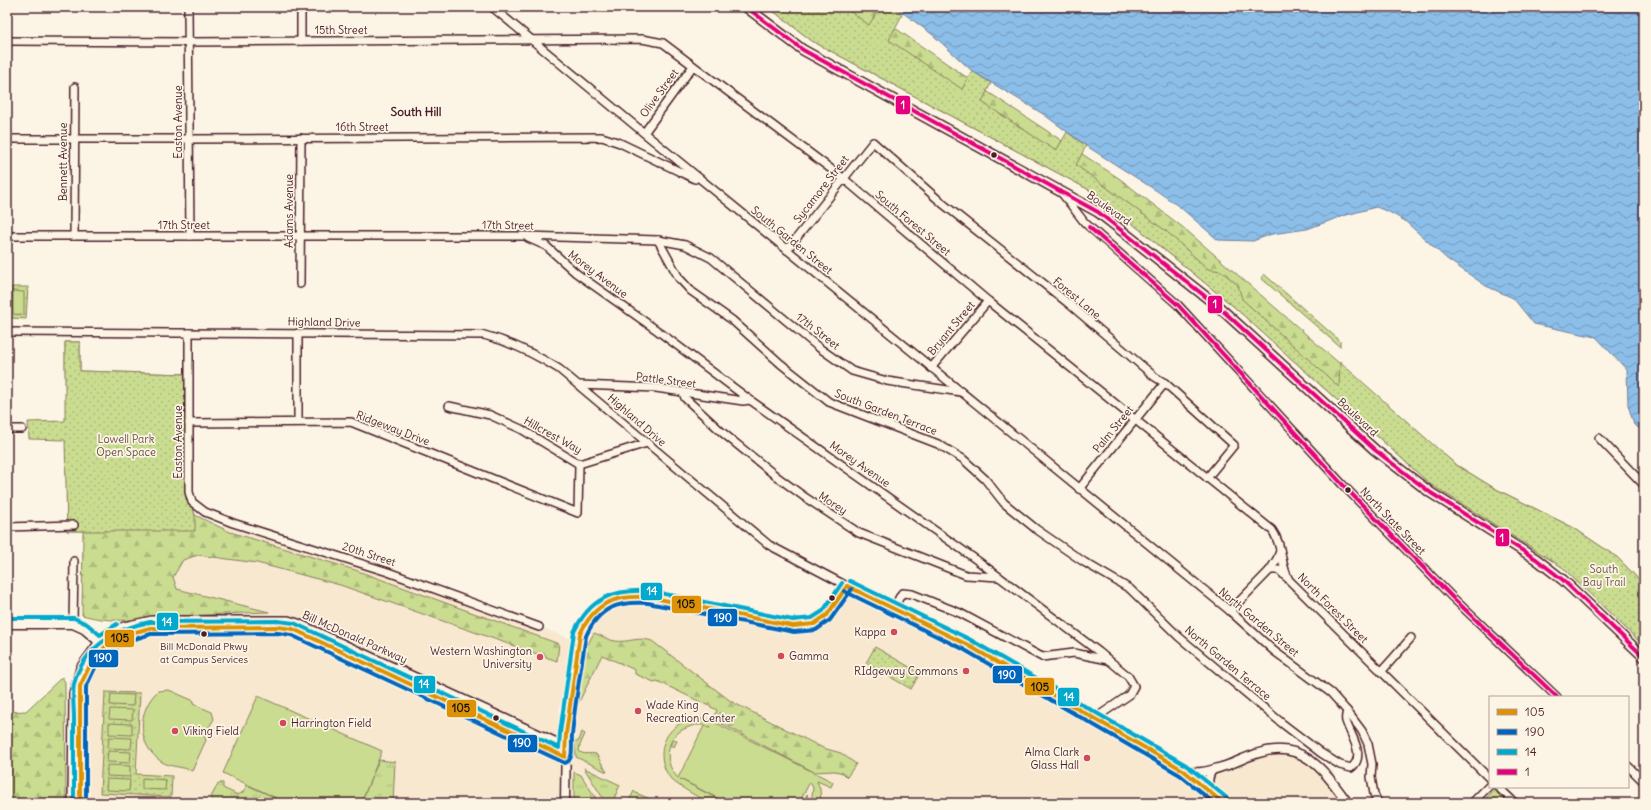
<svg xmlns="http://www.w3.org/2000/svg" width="1651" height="810" viewBox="0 0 1651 810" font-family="Delius,sans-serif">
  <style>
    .built { fill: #f7e8cf }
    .grass { fill: url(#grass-tufts); stroke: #8a7e5e }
    .forest { fill: url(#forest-firs); stroke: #8a7e5e }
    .park { fill: url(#park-dots); stroke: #8a7e5e }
    .pitch { fill: #c9dc90; stroke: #8a7e5e; fill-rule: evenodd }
    .water { fill: url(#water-waves); stroke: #717e9c }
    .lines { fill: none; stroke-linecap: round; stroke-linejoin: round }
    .minor-casing { stroke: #4a1f2b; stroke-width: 10 }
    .tertiary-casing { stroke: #4a1f2b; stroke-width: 11 }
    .secondary-casing { stroke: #4a1f2b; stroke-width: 12 }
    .minor { stroke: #fcf5e5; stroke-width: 7 }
    .tertiary { stroke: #fcf5e5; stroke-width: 8 }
    .secondary { stroke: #fcf5e5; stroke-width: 9 }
    .bus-1-casing { stroke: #fcf5e5; stroke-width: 7 }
    .bus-2-casing { stroke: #fcf5e5; stroke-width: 7 }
    .bus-3-casing { stroke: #fcf5e5; stroke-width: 7 }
    .bus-4-casing { stroke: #fcf5e5; stroke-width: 7 }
    .bus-1 { stroke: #dd9206; stroke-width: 4 }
    .bus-2 { stroke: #0065bd; stroke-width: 4 }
    .bus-3 { stroke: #00a9ce; stroke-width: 4 }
    .bus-4 { stroke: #e5007d; stroke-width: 4 }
    .bus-dot { fill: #4a1f2b; stroke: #fcf5e5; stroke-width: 1.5 }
    .poi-dot { fill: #d1495b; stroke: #fcf5e5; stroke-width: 1.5 }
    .labels { text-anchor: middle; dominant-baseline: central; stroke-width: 3.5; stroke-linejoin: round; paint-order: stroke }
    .bus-label { font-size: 10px; fill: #4a1f2b; stroke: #fcf5e5 }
    .street-label { font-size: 11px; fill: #4a1f2b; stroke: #fcf5e5 }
    .park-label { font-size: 11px; fill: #6a4e44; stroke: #fcf5e5 }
    .poi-label { font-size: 11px; fill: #4a1f2b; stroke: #fcf5e5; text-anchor: end }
    .neighbourhood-label { font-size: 12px; font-weight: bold; fill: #4a1f2b; stroke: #fcf5e5 }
    .line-badge { stroke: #fcf5e5; stroke-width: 1.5 }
    .badge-label { font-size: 11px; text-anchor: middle; font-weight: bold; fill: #fff }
    .pale-badge-label { font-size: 11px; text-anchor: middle; font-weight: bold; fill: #111 }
  </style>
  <defs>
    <pattern id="grass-tufts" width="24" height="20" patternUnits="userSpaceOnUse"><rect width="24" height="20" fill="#c9dc90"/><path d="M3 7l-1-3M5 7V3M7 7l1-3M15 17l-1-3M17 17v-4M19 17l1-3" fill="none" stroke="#aebc7c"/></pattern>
    <pattern id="forest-firs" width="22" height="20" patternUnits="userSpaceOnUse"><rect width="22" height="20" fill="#c9dc90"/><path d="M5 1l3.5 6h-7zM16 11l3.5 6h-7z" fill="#aebc7c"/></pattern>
    <pattern id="park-dots" width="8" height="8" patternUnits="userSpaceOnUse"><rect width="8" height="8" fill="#c9dc90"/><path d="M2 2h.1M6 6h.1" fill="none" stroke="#aebc7c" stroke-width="1.8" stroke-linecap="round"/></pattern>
    <pattern id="water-waves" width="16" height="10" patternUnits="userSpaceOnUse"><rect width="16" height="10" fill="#8bbee8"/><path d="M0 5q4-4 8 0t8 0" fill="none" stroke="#749abc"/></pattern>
  </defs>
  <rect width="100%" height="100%" fill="#fcf5e5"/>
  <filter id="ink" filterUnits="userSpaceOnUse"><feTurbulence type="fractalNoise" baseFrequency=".025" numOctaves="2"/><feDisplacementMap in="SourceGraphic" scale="8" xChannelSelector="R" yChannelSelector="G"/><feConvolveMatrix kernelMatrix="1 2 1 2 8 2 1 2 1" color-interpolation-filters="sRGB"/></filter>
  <g filter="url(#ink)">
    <polygon class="built" points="190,525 213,525 230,527 388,572 578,641 592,613 626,597 790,624 814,624 847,586 966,644 1194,773 1272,750 1307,756 1348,803 74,803 74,704 83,669 101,645 151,624"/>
    <g class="grass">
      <path d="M582 732 585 734 580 745 579 751C584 756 590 752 596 754L607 772 576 757 575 741H579Z"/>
      <polygon points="379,760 395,762 393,803 361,803"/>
      <polygon points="584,768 620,785 612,803 606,803"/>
      <polygon points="574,772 581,775 599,803 574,803"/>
      <polygon points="221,783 223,783 223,788 238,795 243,792 247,785 287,803 211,803 211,797 218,784"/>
      <polygon points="634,791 636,793 660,803 628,803"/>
    </g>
    <g class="forest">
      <polygon points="768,7 868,7 898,30 991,94 1120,179 1185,229 1455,464 1494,488 1574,528 1618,558 1644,585 1644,646 1562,567 1430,484 1233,306 1095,193 812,41"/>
      <path d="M65 342H80V371L187 374 188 492 195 515 230 532 355 570 559 644 557 661 340 585 257 563 198 555 183 560 173 577 177 589 269 612C236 613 204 615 171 617 139 619 114 624 82 615L83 531H67Z"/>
      <path d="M594 633C601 635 607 640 615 641 628 643 638 636 652 641L732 702 823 748 841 753 856 764 847 777 843 773 835 771 814 772 713 719 717 710 657 681 654 682 635 674V670L602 655 577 706C580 681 580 655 594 633Z"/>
      <polygon points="62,677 65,682 66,803 7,803 7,712 26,711"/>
    </g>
    <g class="park">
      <polygon points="768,7 844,7 869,25 880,7 893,7 902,15 889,40 962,89 972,71 991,83 982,102 1056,151 1067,132 1086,146 1076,165 1166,231 1208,269 1221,271 1238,285 1242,299 1339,387 1340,362 1455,464 1494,488 1574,528 1618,558 1644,585 1644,646 1562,567 1430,484 1233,306 1095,193 812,41"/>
      <polygon points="1264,274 1340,341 1340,347 1261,278"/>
      <polygon points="12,287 28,287 26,319 11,318"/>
      <polygon points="65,342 80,342 80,371 187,374 188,492 195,515 195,531 67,531 65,440 29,439 28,422 65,421"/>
      <polygon points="875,647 920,673 911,689 866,663"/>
      <polygon points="105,692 140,693 136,774 172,776 171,797 100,793"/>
      <polygon points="1495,789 1508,803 1481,803"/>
    </g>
    <g class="pitch">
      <polygon points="13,291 24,292 24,315 13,314"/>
      <path d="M169 690 194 701 193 704 212 712 214 719 204 735 206 740 192 771C183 766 172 768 162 762 136 745 137 710 158 691Z"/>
      <polygon points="111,694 134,695 133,706 110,705"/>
      <polygon points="258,696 382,751 361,803 287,803 223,773"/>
      <polygon points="110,709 133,710 132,720 109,719"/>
      <path d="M698 718 710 720 833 782 831 787 817 781 820 789 821 803H811L813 788 810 782 802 797 804 801 807 794 808 795 804 803H727L680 779 725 803C722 803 717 804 713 803 705 802 676 785 671 779 658 763 659 740 675 727 681 722 690 720 698 718ZM695 725H705L710 728 704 726 678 778C669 768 666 758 670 745L674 747 677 741 674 739 670 745C673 733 684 728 695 725Z"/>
      <polygon points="109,723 132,724 132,735 109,734"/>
      <polygon points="109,737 132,738 131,749 108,748"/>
      <polygon points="108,751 131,752 130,763 107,762"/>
      <polygon points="107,765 130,766 130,777 107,776"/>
      <polygon points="142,778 166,780 165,790 142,789"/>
      <polygon points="107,779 130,780 129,791 106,790"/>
    </g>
    <polygon class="water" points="895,7 1644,7 1644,431 1634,425 1628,405 1627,370 1596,337 1534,324 1513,298 1486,286 1447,259 1405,221 1389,212 1376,207 1343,216 1307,229 1272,234 1253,241 1218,240 1181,208 1157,191 1088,147 1043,114 972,71 933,35"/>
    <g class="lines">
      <g class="minor-casing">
        <g id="minor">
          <polyline points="188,7 190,236"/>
          <polyline points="492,7 644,133 1230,611 1274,651 1331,693 1347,711 1362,731 1368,744 1372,764 1371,777 1374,794 1378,803"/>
          <path d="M7 41 189 42 642 39 663 43 843 178 988 301 1272 530C1283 545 1280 564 1289 580L1490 779"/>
          <polyline points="301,41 301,7"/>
          <polyline points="644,133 693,66"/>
          <polyline points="7,139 189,139 602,137 620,143 695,179"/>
          <polyline points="1061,192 1085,223 1178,305 1342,484 1452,597 1557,697"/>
          <polyline points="7,236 525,236 658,240 685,245 711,258 818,347 852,371 887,381 961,392"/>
          <polyline points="74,236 75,87"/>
          <polyline points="528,238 546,246 576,273 658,331 750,400 978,561 1099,652 1128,676 1134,686 1129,695 1094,719"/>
          <path d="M658 240 679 278 691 291 732 320 781 364 829 402 938 444 963 459 985 479 1004 503 1036 529 1084 562 1130 589 1179 637 1283 724 1321 753 1340 765 1351 768C1367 756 1350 735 1346 721 1345 718 1346 714 1347 711"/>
          <polyline points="787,250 873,142 942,203 1068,303 1155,377 1165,383 1234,445 1207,478"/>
          <polyline points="300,284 301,138"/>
          <path d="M7 332 484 335C511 342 535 354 559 369L769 545 847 586"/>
          <polyline points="189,333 189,492 192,502 205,512 233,523 388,572 539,627"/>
          <polyline points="931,368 988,301"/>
          <polyline points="579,385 656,388 743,401 750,400"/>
          <polyline points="683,393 685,398 723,433 776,476 806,498 859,533 966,575 999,577"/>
          <polyline points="449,406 490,415 521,429 579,464 647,443"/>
          <polyline points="298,422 298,333"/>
          <polyline points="189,423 351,422 578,513 579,464"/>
          <polyline points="7,429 22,429"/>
          <polyline points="1599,438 1644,485"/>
          <polyline points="1079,489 1165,383"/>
          <polyline points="7,527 74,525"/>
          <polyline points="1270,570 1277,559 1280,551"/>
          <polyline points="893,609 902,593 912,594 960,613 1042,657 1074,653 1108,660"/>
          <polyline points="1230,611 1270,570 1279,570 1286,577"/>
          <polyline points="73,624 74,561"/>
          <polyline points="1381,672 1411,638"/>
          <polyline points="1628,766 1644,782"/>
          <polyline points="1183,770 1223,803"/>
          <polyline points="1498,787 1515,803"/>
          <path d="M1212 794C1209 784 1206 777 1214 769"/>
          <polyline points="1472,803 1490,785"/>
        </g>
      </g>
      <g class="tertiary-casing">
        <g id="tertiary">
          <polyline points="7,624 73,624 84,629 104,646"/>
          <path d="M565 803 566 734 580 634 587 620 597 608 604 604 618 598 641 597 793 626 814 624 827 615 847 586 966 644 1183 770C1200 775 1208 771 1225 766 1237 762 1248 756 1259 753 1304 739 1325 772 1348 803"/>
        </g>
      </g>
      <g class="secondary-casing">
        <g id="secondary">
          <polyline points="746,7 803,50 1098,212 1220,308 1375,450 1431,493 1536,559 1563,580 1644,657"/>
          <polyline points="279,627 288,628 301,632 565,757"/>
          <path d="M98 653C128 618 193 628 234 627"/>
          <polyline points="80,686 80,803"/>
          <polyline points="73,803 74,693 81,668 100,642 124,627 152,621 288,621 298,624 565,747"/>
        </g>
      </g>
      <use href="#minor" class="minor"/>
      <use href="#tertiary" class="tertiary"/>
      <use href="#secondary" class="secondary"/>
      <g class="bus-1-casing">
        <g id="bus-1">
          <polyline points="847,586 966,644 1183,770 1223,803"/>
          <path d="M80 803V686L91 663 106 646 125 635 150 628 278 627 293 629 565 757 566 734 580 634C595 602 615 595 649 597L793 626 814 624 827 615 847 586"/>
        </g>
      </g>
      <g class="bus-2-casing">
        <g id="bus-2">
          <polyline points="844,591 963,649 1180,775 1214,803"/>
          <path d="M86 803V687L96 666 110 651 128 641 151 634 278 633 291 635 565 763C575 760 571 743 572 735 575 702 581 669 586 636 599 607 618 601 648 603L794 632 816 630 830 620 852 589"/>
        </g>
      </g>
      <g class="bus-3-casing">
        <g id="bus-3">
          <polyline points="850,581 969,639 1186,765 1227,798"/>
          <polyline points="7,618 74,618 87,624 100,635 117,624"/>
          <path d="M74 803C74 775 74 746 74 718 74 707 72 694 74 684 83 648 116 628 150 622L278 621 294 623 559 748 560 733 574 632C590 598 613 589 650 591L793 620 812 618 823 611 842 583"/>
        </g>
      </g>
      <g class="bus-4-casing">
        <g id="bus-4">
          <polyline points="746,7 803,50 1098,212 1220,308 1375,450 1431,493 1536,559 1563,580 1644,657"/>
          <polyline points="1089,227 1178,305 1342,484 1452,597 1557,697"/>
        </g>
      </g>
      <use href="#bus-1" class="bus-1"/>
      <use href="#bus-2" class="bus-2"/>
      <use href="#bus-3" class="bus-3"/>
      <use href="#bus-4" class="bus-4"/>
    </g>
  </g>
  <g class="bus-dot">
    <circle cx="994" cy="155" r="3.5"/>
    <circle cx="1348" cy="490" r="3.5"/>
    <circle cx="832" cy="598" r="3.5"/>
    <circle cx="204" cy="634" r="3.5"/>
    <circle cx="496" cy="718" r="3.5"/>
  </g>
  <g class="poi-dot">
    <circle cx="894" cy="632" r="4"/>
    <circle cx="781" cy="656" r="4"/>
    <circle cx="540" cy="657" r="4"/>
    <circle cx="966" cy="671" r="4"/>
    <circle cx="638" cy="711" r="4"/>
    <circle cx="283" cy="723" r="4"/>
    <circle cx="175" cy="731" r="4"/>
    <circle cx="1087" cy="758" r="4"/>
  </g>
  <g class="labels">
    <g class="bus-label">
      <text x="204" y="646">Bill McDonald Pkwy<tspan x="204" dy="13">at Campus Services</tspan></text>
    </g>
    <g class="street-label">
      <text x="341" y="30">15th Street</text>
      <text transform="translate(659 93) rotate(-54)">Olive Street</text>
      <text transform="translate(178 122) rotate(-90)">Easton Avenue</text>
      <text x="362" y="127">16th Street</text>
      <text transform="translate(63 162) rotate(-90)">Bennett Avenue</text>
      <text transform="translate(821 189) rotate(-52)">Sycamore Street</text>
      <text transform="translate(1109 208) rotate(35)">Boulevard</text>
      <text transform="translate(289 211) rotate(-90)">Adams Avenue</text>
      <text transform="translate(913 223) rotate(40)">South Forest Street</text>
      <text x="184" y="225">17th Street</text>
      <text transform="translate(508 225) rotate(1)">17th Street</text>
      <text transform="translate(792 240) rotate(39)">South Garden Street</text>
      <text transform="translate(598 274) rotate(37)">Morey Avenue</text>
      <text transform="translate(1077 298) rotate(40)">Forest Lane</text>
      <text transform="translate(324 322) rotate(1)">Highland Drive</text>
      <text transform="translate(951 328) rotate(-50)">Bryant Street</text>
      <text transform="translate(818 331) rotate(38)">17th Street</text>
      <text transform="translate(666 380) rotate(7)">Pattle Street</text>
      <text transform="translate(886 412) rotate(21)">South Garden Terrace</text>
      <text transform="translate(1358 417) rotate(43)">Boulevard</text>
      <text transform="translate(637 420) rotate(41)">Highland Drive</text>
      <text transform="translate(393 428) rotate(21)">Ridgeway Drive</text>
      <text transform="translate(1113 429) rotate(-51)">Palm Street</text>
      <text transform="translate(553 435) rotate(29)">Hillcrest Way</text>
      <text transform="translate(178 442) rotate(-90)">Easton Avenue</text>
      <text transform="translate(860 464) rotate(35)">Morey Avenue</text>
      <text transform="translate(833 503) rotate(33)">Morey</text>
      <text transform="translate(1393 521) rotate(46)">North State Street</text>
      <text transform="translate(369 554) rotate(18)">20th Street</text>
      <text transform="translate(1333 608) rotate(45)">North Forest Street</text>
      <text transform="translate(1259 622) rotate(40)">North Garden Street</text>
      <text transform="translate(355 637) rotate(24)">Bill McDonald Parkway</text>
      <text transform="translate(1228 663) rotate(40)">North Garden Terrace</text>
    </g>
    <g class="park-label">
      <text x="126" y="439">Lowell Park<tspan x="126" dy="13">Open Space</tspan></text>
      <text x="1604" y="569">South<tspan x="1604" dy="13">Bay Trail</tspan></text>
    </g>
    <g class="poi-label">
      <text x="886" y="632">Kappa</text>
      <text x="532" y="651">Western Washington<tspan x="532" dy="13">University</tspan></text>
      <text x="789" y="656" text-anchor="start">Gamma</text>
      <text x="958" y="671">RIdgeway Commons</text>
      <text x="646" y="705" text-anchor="start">Wade King<tspan x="646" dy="13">Recreation Center</tspan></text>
      <text x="291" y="723" text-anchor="start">Harrington Field</text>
      <text x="183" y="731" text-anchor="start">Viking Field</text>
      <text x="1079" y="752">Alma Clark<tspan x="1079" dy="13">Glass Hall</tspan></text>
    </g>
    <g class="neighbourhood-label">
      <text x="416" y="111">South Hill</text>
    </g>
  </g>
  <g class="line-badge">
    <rect x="895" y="95" width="16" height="20" rx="4" fill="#e5007d"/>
    <rect x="1207" y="295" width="16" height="19" rx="4" fill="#e5007d"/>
    <rect x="1495" y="528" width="15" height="19" rx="4" fill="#e5007d"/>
    <rect x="640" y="582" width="23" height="19" rx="4" fill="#00a9ce"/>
    <rect x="671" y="595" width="31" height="19" rx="4" fill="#dd9206"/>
    <rect x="707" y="608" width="31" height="19" rx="4" fill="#0065bd"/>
    <rect x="156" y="612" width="23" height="19" rx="4" fill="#00a9ce"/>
    <rect x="104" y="629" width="31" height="19" rx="4" fill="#dd9206"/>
    <rect x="88" y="649" width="31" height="19" rx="4" fill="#0065bd"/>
    <rect x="992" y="665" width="31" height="19" rx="4" fill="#0065bd"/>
    <rect x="413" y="675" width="23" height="19" rx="4" fill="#00a9ce"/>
    <rect x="1024" y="677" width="31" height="19" rx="4" fill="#dd9206"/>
    <rect x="1057" y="687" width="23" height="20" rx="4" fill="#00a9ce"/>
    <rect x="446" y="699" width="31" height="19" rx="4" fill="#dd9206"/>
    <rect x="507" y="734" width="31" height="19" rx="4" fill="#0065bd"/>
  </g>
  <g class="badge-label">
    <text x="903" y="109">1</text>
    <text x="1215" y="308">1</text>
    <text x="1502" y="542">1</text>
    <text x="652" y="595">14</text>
    <text x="723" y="622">190</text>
    <text x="167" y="626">14</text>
    <text x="103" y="662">190</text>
    <text x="1007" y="679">190</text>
    <text x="424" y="688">14</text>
    <text x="1069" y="701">14</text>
    <text x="522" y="747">190</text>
  </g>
  <g class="pale-badge-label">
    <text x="686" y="608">105</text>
    <text x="120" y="642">105</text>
    <text x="1040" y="691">105</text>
    <text x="461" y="712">105</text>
  </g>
  <rect width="1651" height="810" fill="none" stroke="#fcf5e5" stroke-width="24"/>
  <rect x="12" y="12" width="1627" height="786" fill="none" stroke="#4a1f2b" stroke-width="1.5" filter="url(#ink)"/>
  <rect x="1489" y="696" width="140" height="92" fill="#fcf5e5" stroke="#b59f9b"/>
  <rect x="1497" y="709" width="20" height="6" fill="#dd9206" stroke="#b59f9b"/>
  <text x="1525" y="716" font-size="12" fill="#4a1f2b">105</text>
  <rect x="1497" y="729" width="20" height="6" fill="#0065bd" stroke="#b59f9b"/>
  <text x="1525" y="736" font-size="12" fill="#4a1f2b">190</text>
  <rect x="1497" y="749" width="20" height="6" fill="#00a9ce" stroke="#b59f9b"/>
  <text x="1525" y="756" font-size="12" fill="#4a1f2b">14</text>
  <rect x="1497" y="769" width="20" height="6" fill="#e5007d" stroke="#b59f9b"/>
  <text x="1525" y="776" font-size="12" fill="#4a1f2b">1</text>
</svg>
